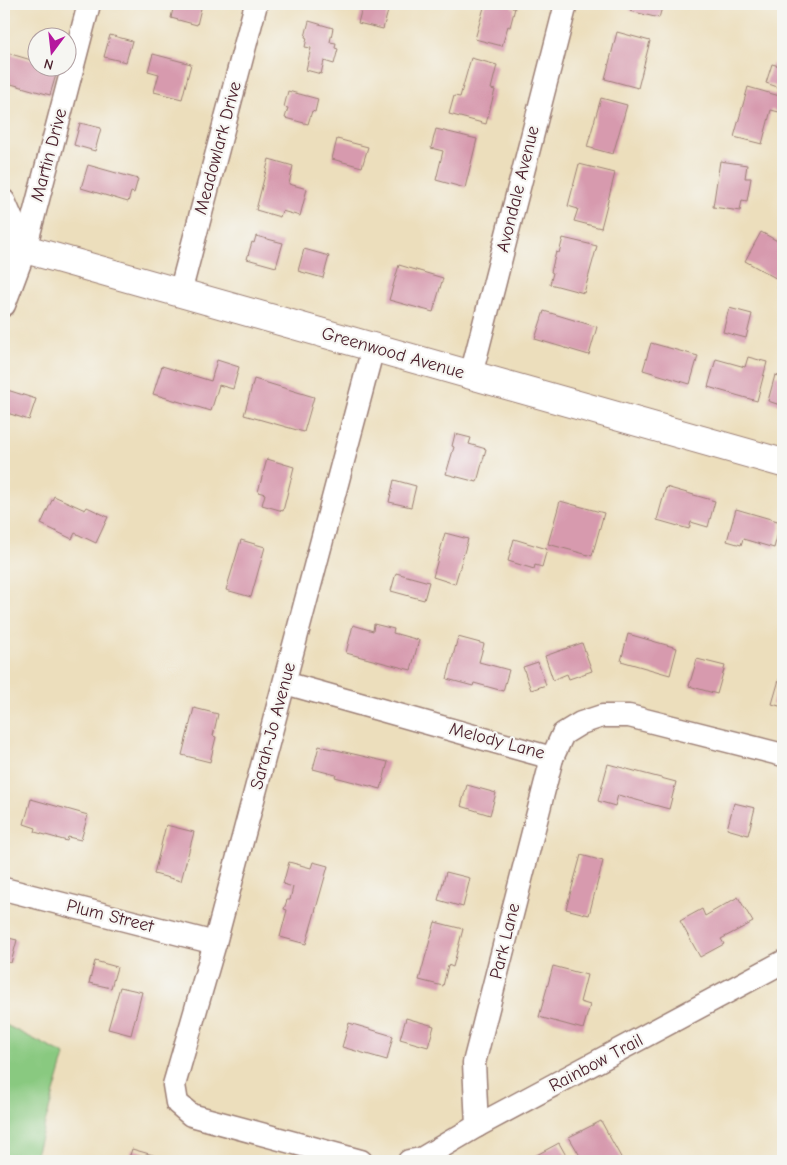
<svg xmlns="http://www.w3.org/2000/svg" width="787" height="1165" viewBox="0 0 787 1165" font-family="'Comic Neue',sans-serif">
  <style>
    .green { fill: #89c980; stroke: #6a7456 }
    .building { fill: #d79aae }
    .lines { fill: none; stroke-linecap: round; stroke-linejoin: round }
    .minor-casing { stroke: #9b7e74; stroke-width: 25 }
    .tertiary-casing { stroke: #9b7e74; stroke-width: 30 }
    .minor { stroke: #fff; stroke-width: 22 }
    .tertiary { stroke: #fff; stroke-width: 28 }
    .labels { text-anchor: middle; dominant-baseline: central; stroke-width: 4.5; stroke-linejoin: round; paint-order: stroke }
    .street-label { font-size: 18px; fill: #4a1f2b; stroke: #f6f6f2 }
  </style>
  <rect width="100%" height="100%" fill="#f6f6f2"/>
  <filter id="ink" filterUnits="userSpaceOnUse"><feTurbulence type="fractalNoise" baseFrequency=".02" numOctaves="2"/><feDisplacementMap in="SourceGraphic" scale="10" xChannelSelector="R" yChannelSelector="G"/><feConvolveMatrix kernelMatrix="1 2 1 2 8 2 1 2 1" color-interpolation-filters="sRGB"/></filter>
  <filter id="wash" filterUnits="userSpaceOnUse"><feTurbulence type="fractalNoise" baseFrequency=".0096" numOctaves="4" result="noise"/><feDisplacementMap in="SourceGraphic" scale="20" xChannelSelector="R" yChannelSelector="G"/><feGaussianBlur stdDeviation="1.12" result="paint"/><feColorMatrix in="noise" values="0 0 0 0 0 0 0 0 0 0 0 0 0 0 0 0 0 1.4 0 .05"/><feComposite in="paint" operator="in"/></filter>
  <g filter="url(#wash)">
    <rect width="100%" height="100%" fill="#ecdebc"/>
    <polygon class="green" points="4,1024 65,1055 34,1161 4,1161"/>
    <g id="blocks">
      <g class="building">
        <polygon points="174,4 202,4 197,25 171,18"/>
        <polygon points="363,4 390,4 383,29 358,23"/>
        <polygon points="485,4 513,4 512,8 515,8 510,27 508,26 502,46 475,39"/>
        <polygon points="631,4 663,4 659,18 630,11"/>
        <polygon points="309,21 333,28 330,42 336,43 335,48 338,49 334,64 324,61 321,74 306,70 311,48 305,47 307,38 305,37"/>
        <polygon points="617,32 650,41 638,88 605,79"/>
        <polygon points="110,35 132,41 126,62 104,57"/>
        <polygon points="4,52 38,62 38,68 58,68 50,95 4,82"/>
        <polygon points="153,54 191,64 182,99 154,92 159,74 148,71"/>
        <polygon points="471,58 497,65 491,89 495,90 486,124 449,114 454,96 460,97"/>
        <polygon points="772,64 783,67 783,89 766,83"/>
        <polygon points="748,87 783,97 783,113 771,110 762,144 734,137"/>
        <polygon points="288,91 318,99 315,112 312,111 308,124 285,118 288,108 284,107"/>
        <polygon points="601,98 627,105 613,154 587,147"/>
        <polygon points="80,123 101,128 95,151 74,145"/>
        <polygon points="436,129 477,139 465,188 436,180 443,151 431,148"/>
        <polygon points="337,139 368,147 362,167 332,159"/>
        <polygon points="269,159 293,166 289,184 307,189 300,216 282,211 280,217 256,210"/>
        <polygon points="720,161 747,165 745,178 751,178 747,201 742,200 740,211 713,207"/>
        <polygon points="579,164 615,173 601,228 574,221 578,209 568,206"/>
        <polygon points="88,165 138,179 134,193 131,192 128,202 81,188"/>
        <polygon points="761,232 783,244 783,292 777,288 781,281 745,261"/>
        <polygon points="256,236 283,243 276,267 247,259 252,242 254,243"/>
        <polygon points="563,238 597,246 584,293 550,284 553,273 551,272 556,252 559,253"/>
        <polygon points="304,249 329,256 323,278 298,271"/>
        <polygon points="399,265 443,278 433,312 389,300"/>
        <polygon points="729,308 752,314 746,338 723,332"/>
        <polygon points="544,311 597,327 589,355 535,339"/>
        <polygon points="651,343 698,356 690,384 643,370"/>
        <polygon points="748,357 767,362 757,401 708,387 716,359 745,367"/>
        <polygon points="217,360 239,367 233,389 219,385 211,411 153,394 162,366 211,381"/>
        <polygon points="775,375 783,377 783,409 779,408 780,405 768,401"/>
        <polygon points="254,379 314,397 304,432 244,415"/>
        <polygon points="4,389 36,399 29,420 4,412"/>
        <polygon points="455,434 471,438 469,444 486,449 477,482 446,474 454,447 452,446"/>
        <polygon points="267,459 294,467 283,511 262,505 265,494 258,492"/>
        <polygon points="394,480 416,486 411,507 389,502"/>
        <polygon points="666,487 715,501 708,527 691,522 689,529 657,520"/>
        <polygon points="54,496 85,510 87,507 108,517 96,543 75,533 72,539 41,524"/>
        <polygon points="560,501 604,513 592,556 548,544"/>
        <polygon points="736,509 781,522 774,548 743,539 741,545 727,541"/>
        <polygon points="445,533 468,539 455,584 433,577"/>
        <polygon points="514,539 547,549 542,567 535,565 534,569 508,561"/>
        <polygon points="241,540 265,547 251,597 226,590"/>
        <polygon points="396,573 429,582 424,600 391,591"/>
        <polygon points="374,624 394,629 393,633 419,640 411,670 346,653 353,625 373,631"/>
        <polygon points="628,634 677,648 670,675 621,661"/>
        <polygon points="458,637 484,644 479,662 509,670 503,691 474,683 473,686 447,679"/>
        <polygon points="582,643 592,671 569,679 567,674 553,680 545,656"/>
        <polygon points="697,659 725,666 717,694 689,686"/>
        <polygon points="538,662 546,685 531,690 523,667"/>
        <polygon points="783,666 783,707 772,704"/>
        <polygon points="194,708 218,714 213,736 216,737 210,762 182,755"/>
        <polygon points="319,746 388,762 381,789 335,777 336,775 313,769"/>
        <polygon points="608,764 676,782 669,809 618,795 615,806 598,801"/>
        <polygon points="467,785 496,793 490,815 461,806"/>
        <polygon points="31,799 88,815 81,840 68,837 67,841 35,832 36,828 24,824"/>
        <polygon points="734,803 755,808 748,835 727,829"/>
        <polygon points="166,825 194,832 181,881 154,874"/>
        <polygon points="581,855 603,861 589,915 566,909"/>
        <polygon points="289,862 311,868 313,862 328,866 306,944 280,937 287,910 284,909 287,900 290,900 293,887 283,884"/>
        <polygon points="446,872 470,878 463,907 438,900"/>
        <polygon points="738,897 753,922 721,939 724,944 700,957 680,921 702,909 705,916"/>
        <polygon points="435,922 463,929 453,967 448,965 443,986 419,980"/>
        <polygon points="4,937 17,940 11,963 4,961"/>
        <polygon points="95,961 117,967 111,988 89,983"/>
        <polygon points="553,966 587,975 580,1002 590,1005 583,1029 539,1017"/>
        <polygon points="120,987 142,992 131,1035 108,1029"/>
        <polygon points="406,1018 434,1026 428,1047 400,1039"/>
        <polygon points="349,1023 393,1036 387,1060 342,1047"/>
        <polygon points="601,1121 623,1161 583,1161 569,1137"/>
        <polygon points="559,1143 569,1161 536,1161 533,1157"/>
        <polygon points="132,1149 174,1161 128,1161"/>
      </g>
    </g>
  </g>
  <g filter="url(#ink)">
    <use href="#blocks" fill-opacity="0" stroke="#9b7e74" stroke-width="1"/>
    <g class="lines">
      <g class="minor-casing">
        <g id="minor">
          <polyline points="4,201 25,249"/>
          <polyline points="180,293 256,4"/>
          <polyline points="4,305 25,249 89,4"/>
          <polyline points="471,375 566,4"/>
          <polyline points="285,683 552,758 563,734 581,723 602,716 629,716 783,755"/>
          <polyline points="4,889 215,943"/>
          <polyline points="477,1126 474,1063 552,758"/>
          <polyline points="361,1161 191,1115 177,1103 174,1085 215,943 373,348"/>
          <polyline points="409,1161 421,1159 477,1126 783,962"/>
        </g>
      </g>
      <g class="tertiary-casing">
        <polyline id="tertiary" points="4,243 783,463"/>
      </g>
      <use href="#minor" class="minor"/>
      <use href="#tertiary" class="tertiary"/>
    </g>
  </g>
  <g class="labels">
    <g class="street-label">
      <text transform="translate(218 148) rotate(-75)">Meadowlark Drive</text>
      <text transform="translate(49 155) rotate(-75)">Martin Drive</text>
      <text transform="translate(518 189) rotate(-76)">Avondale Avenue</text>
      <text transform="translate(393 353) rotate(16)">Greenwood Avenue</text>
      <text transform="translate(273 726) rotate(-75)">Sarah-Jo Avenue</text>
      <text transform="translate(497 741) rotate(15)">Melody Lane</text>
      <text transform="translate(110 916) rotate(14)">Plum Street</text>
      <text transform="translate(505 941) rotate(-76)">Park Lane</text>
      <text transform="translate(596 1063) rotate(-28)">Rainbow Trail</text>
    </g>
  </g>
  <rect width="787" height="1165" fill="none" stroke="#f6f6f2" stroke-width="20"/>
  <g transform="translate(52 52) rotate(195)"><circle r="24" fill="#f6f6f2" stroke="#b1a0a2"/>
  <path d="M0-4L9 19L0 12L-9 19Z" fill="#b5179e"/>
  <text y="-8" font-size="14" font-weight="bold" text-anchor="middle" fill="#4a1f2b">N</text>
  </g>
</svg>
